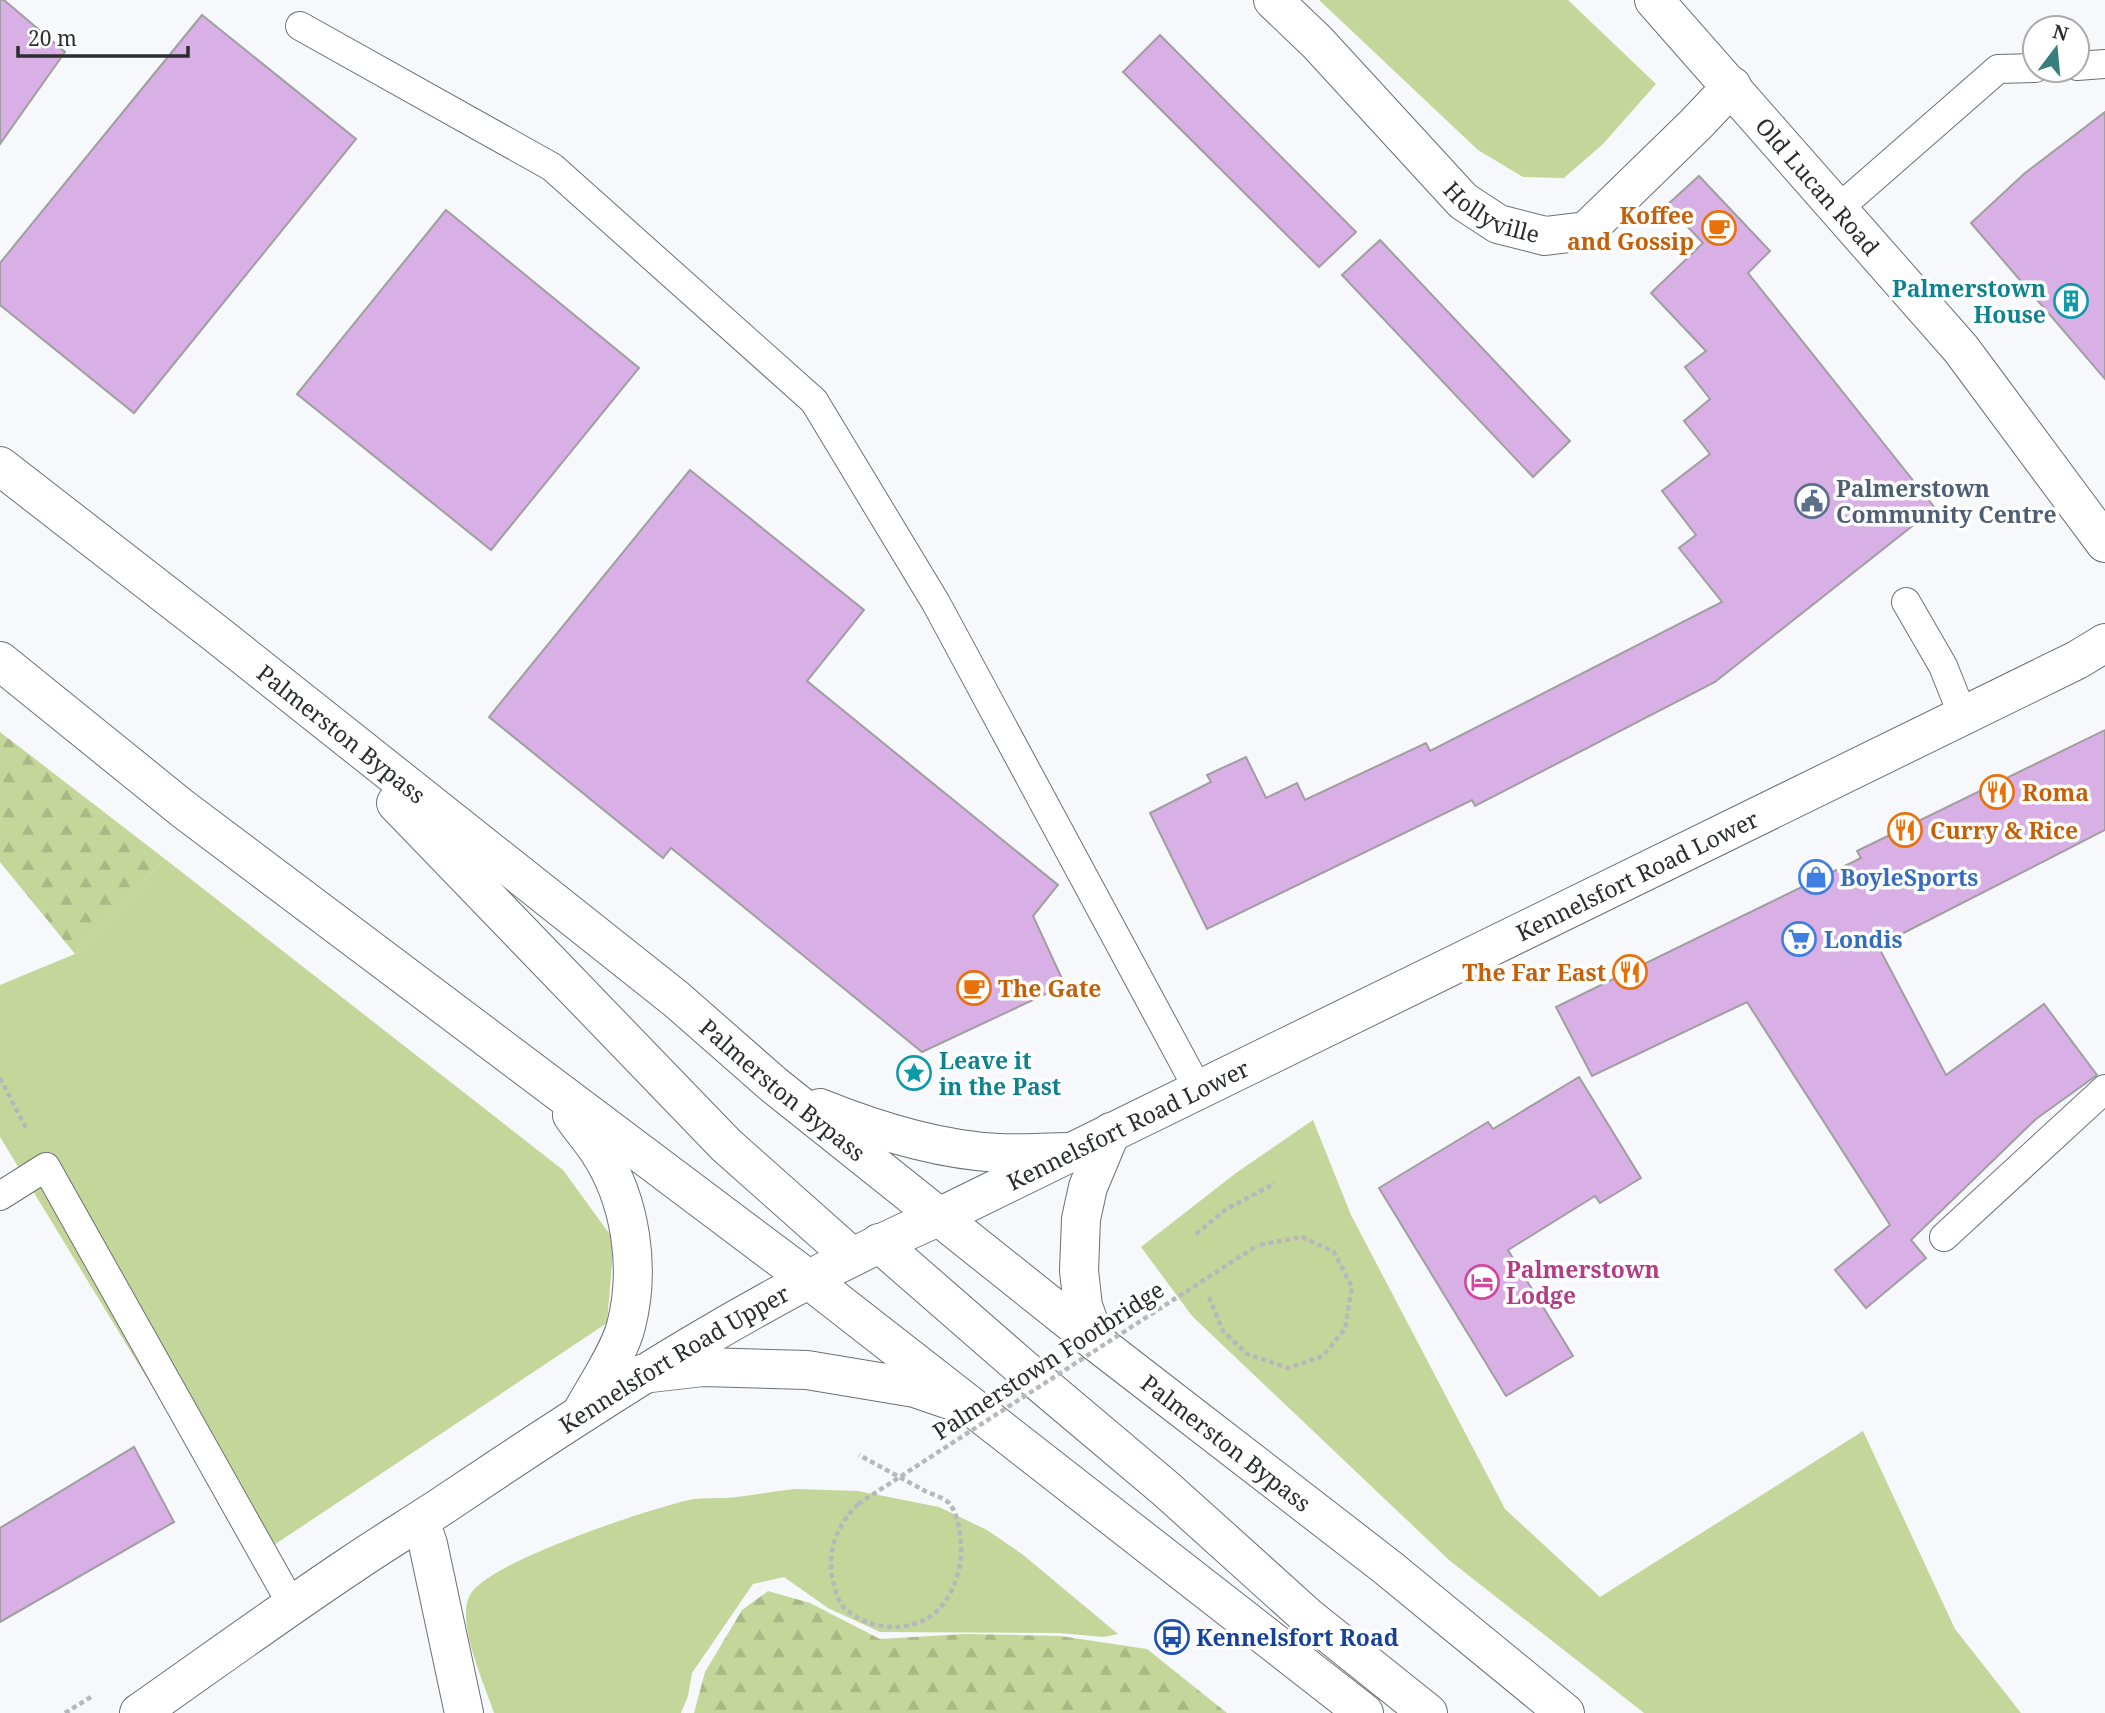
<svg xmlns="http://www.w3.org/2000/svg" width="2105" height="1713" viewBox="0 0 2105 1713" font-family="'Noto Serif',serif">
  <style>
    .green { fill: #c4d699 }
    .forest { fill: url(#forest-firs) }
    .building { fill: #d8b0e6; stroke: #a09ea1; stroke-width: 2 }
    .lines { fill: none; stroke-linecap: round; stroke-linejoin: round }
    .service-casing { stroke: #6d7072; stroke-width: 30 }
    .minor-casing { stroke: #6d7072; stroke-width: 40 }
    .tertiary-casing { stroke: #6d7072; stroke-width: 40 }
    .secondary-casing { stroke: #6d7072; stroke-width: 40 }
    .path { stroke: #b7b8bb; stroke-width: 4.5; stroke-dasharray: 5 3.5; stroke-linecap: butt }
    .service { stroke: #fff; stroke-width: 28 }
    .minor { stroke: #fff; stroke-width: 38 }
    .tertiary { stroke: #fff; stroke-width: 38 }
    .secondary { stroke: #fff; stroke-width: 38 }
    .path-bridge { stroke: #b7b8bb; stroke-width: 4.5; stroke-dasharray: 5 3.5; stroke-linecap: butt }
    .labels { text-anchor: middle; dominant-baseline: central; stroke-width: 7; stroke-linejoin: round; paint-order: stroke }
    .street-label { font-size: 23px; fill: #2c2d2e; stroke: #fff }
    .food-label { font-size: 23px; font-weight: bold; fill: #c56008; stroke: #fff; text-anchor: start }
    .culture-label { font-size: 23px; font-weight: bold; fill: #0d838f; stroke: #fff; text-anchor: end }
    .service-label { font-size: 23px; font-weight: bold; fill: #4e5e75; stroke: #fff; text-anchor: start }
    .shop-label { font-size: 23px; font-weight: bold; fill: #366cbe; stroke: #fff; text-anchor: start }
    .hotel-label { font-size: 23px; font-weight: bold; fill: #b23c85; stroke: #fff; text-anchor: start }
    .transit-label { font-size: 23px; font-weight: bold; fill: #164399; stroke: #fff; text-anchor: start }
  </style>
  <defs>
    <pattern id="forest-firs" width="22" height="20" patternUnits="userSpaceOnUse" patternTransform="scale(1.75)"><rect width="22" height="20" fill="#c4d699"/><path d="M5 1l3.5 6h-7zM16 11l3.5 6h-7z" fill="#a9b884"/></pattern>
  </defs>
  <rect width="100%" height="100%" fill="#f6f8fb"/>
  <g class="green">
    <polygon points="1319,0 1568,0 1656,84 1603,144 1564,178 1523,177 1478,150"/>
    <polygon points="165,859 563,1170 614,1240 607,1323 256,1557 0,1137 0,985 75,954"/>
    <polygon points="1313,1120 1351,1215 1505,1509 1600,1597 1863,1431 1955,1629 2021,1713 1644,1713 1449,1560 1192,1316 1141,1247 1236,1173"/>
    <path d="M795 1489 858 1491 939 1507 987 1530 1022 1554 1118 1634 1104 1637 1058 1633 880 1632 828 1608 784 1577 753 1584 692 1673 688 1696 681 1713H494C485 1685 455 1621 470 1595 487 1562 649 1509 689 1500 704 1497 721 1499 737 1497 756 1495 776 1491 795 1489Z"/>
  </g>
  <g class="forest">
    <polygon points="0,732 165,859 75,954 0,862"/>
    <polygon points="768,1591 810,1603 880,1639 965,1634 1060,1636 1147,1649 1227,1713 694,1713 705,1672 742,1610"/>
  </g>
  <g class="building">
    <polygon points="0,0 4,0 65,52 0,144"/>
    <polygon points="202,15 356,139 134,413 0,305 0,263"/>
    <polygon points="1160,35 1356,232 1319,267 1123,72"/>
    <polygon points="2105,112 2105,379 1971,223 2025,173"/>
    <polygon points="1699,176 1770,251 1748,273 1935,508 1715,682 1475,806 1472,800 1207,929 1150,813 1211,782 1207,775 1246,757 1266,798 1297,783 1305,800 1426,743 1430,751 1722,602 1679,548 1696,535 1662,491 1710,454 1684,421 1710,399 1685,367 1706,351 1651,293 1703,243 1667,205"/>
    <polygon points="446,210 639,368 491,550 297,394"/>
    <polygon points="1380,240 1570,441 1533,477 1342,275"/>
    <polygon points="690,470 864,610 807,681 1058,885 1033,916 1065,985 922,1052 671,848 663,858 489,717"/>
    <polygon points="2105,730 2105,830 1878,946 1946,1075 2044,1004 2097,1075 2036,1119 1911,1240 1926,1258 1866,1308 1835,1270 1890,1225 1747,1002 1592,1076 1556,1007 1861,858 1857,851"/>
    <polygon points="1579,1077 1641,1178 1600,1203 1595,1196 1508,1250 1573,1356 1506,1396 1379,1188 1488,1122 1493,1129"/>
    <polygon points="134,1447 174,1522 0,1622 0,1528"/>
  </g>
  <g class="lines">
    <g class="service-casing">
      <g id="service">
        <polyline points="300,26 552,167 814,401 936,603 1198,1089"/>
        <polyline points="2077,66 2105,64"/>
        <polyline points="1839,208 1998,69 2035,68"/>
        <polyline points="1906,602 1943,666 1963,716"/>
        <polyline points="0,1196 46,1167 292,1605"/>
        <polyline points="1944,1237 2105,1089"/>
      </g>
    </g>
    <g class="minor-casing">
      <g id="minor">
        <path id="s1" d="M1273 0 1317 42 1463 201 1498 224 1545 236 1586 231 1696 124 1732 86"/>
        <polyline points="420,1521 428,1544 464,1713"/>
      </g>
    </g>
    <g class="tertiary-casing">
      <g id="tertiary">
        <path id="s2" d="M1654 0 1961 349 2105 543"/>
        <path id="s3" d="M139 1713C209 1664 279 1613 351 1565 386 1541 422 1520 457 1496 612 1392 769 1290 941 1216L2077 660 2105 643"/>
      </g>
    </g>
    <g class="secondary-casing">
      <g id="secondary">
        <path id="s4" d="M0 466 215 633 676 999 774 1085 1096 1342 1387 1567 1565 1713"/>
        <polyline points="0,661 183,809 808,1279 1364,1713"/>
        <polyline points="396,803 726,1145 852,1257"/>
        <path d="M820 1108C877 1131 938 1150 999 1153 1023 1154 1046 1152 1070 1152"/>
        <path d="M572 1115C580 1127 590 1138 598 1150 631 1200 641 1268 626 1326 620 1351 595 1388 582 1412"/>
        <polyline points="879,1243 1019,1365 1166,1489 1308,1617 1428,1713"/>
        <polyline points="1096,1342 1083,1306 1079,1271 1081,1219 1088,1187 1111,1132"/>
        <polyline points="642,1374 703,1367 807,1370 915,1388 950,1400"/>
      </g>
    </g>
    <g class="path">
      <polyline points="0,1078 27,1130"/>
      <polyline points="1196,1234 1225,1210 1275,1183"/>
      <polyline points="1209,1297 1223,1331 1247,1354 1288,1368 1323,1356 1345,1329 1352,1287 1334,1252 1302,1237 1258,1245"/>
      <path d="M858 1504C837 1525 826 1552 833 1581 835 1589 837 1600 843 1606 859 1625 893 1632 917 1623 948 1613 963 1574 961 1544 960 1532 958 1513 949 1503 944 1498 932 1494 925 1491 903 1479 881 1467 859 1455"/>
      <polyline points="65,1713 91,1697"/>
    </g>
    <use href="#service" class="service"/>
    <use href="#minor" class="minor"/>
    <use href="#tertiary" class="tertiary"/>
    <use href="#secondary" class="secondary"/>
    <polyline class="path-bridge" points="858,1504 1258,1245"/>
  </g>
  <defs>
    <g id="cafe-ring" transform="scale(1.75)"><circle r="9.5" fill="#fff" stroke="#e8710a" stroke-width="1.5"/><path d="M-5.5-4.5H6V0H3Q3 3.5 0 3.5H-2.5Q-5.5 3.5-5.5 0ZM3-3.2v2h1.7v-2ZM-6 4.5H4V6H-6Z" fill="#e8710a"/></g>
    <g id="building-ring" transform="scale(1.75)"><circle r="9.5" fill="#fff" stroke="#0f9aa8" stroke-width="1.5"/><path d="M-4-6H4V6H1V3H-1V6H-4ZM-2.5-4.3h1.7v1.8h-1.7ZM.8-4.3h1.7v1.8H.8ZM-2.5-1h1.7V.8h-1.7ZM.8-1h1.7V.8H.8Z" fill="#0f9aa8"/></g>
    <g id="civic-ring" transform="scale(1.75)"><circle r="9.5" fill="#fff" stroke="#5c6f8a" stroke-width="1.5"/><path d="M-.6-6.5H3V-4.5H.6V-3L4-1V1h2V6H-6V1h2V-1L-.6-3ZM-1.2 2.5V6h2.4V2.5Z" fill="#5c6f8a"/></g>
    <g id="restaurant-ring" transform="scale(1.75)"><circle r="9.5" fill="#fff" stroke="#e8710a" stroke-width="1.5"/><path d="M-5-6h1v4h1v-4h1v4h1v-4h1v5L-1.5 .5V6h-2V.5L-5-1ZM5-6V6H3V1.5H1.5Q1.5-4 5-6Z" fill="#e8710a"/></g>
    <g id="shop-ring" transform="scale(1.75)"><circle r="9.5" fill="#fff" stroke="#3f7fe0" stroke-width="1.5"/><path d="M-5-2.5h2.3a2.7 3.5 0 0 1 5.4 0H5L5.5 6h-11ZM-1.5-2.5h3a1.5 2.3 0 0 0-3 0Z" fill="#3f7fe0"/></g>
    <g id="supermarket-ring" transform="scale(1.75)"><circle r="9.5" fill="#fff" stroke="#3f7fe0" stroke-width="1.5"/><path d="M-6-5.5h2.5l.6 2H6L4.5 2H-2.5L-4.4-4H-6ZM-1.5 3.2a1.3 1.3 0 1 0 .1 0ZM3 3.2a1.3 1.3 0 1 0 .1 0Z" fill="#3f7fe0"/></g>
    <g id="sight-ring" transform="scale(1.75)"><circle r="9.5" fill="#fff" stroke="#0f9aa8" stroke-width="1.5"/><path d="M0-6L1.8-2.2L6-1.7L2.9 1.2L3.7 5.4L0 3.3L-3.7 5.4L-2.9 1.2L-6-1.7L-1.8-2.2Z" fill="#0f9aa8"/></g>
    <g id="hotel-ring" transform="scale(1.75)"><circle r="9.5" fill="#fff" stroke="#d1479c" stroke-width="1.5"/><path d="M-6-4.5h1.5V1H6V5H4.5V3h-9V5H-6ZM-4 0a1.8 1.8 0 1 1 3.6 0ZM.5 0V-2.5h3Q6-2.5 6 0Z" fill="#d1479c"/></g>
    <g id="bus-ring" transform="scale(1.75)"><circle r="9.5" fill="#fff" stroke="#1a4fb4" stroke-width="1.5"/><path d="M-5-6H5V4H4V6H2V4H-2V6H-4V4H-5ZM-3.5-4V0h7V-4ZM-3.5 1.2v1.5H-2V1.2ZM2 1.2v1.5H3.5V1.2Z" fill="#1a4fb4"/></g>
  </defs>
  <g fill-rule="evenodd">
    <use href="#cafe-ring" x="1719" y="228"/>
    <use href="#building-ring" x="2071" y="301"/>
    <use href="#civic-ring" x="1812" y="501"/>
    <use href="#restaurant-ring" x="1997" y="792"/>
    <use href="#restaurant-ring" x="1905" y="830"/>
    <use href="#shop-ring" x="1816" y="877"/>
    <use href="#supermarket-ring" x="1799" y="939"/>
    <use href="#restaurant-ring" x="1630" y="972"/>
    <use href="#cafe-ring" x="974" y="988"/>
    <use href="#sight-ring" x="914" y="1073"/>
    <use href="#hotel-ring" x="1482" y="1282"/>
    <use href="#bus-ring" x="1172" y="1637"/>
  </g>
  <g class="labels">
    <g class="street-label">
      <text stroke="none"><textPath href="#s2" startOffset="248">Old Lucan Road</textPath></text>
      <text stroke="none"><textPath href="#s1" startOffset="308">Hollyville</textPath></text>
      <text stroke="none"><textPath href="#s4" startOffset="434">Palmerston Bypass</textPath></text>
      <text stroke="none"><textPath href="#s3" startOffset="1720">Kennelsfort Road Lower</textPath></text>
      <text stroke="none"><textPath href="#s4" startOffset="1001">Palmerston Bypass</textPath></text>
      <text stroke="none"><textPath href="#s3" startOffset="1153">Kennelsfort Road Lower</textPath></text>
      <text stroke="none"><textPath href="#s3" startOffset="642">Kennelsfort Road Upper</textPath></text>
      <text transform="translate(1048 1360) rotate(-33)">Palmerstown Footbridge</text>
      <text stroke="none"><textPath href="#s4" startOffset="1568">Palmerston Bypass</textPath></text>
    </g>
    <g class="food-label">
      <text x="1694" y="215" text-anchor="end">Koffee<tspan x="1694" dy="26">and Gossip</tspan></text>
      <text x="2022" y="792">Roma</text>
      <text x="1930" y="830">Curry &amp; Rice</text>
      <text x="1606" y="972" text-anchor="end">The Far East</text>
      <text x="998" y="988">The Gate</text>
    </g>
    <g class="culture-label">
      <text x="2046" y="288">Palmerstown<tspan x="2046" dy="26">House</tspan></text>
      <text x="939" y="1060" text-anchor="start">Leave it<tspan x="939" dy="26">in the Past</tspan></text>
    </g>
    <g class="service-label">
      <text x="1836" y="488">Palmerstown<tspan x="1836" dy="26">Community Centre</tspan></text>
    </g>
    <g class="shop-label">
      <text x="1840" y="877">BoyleSports</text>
      <text x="1824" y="939">Londis</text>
    </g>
    <g class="hotel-label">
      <text x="1506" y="1269">Palmerstown<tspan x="1506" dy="26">Lodge</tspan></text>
    </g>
    <g class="transit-label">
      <text x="1196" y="1637">Kennelsfort Road</text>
    </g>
  </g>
  <g transform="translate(2056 49) rotate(16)"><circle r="33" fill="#ffffff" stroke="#ababab" stroke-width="2"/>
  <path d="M0-5L12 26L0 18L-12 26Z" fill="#377f7b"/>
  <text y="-10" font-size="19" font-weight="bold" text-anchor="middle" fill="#2c2d2e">N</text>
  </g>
  <path d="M18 46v10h170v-10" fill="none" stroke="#2c2d2e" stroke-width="3.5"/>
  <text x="28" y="46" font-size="21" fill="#2c2d2e" stroke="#ffffff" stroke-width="5" paint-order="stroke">20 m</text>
</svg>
